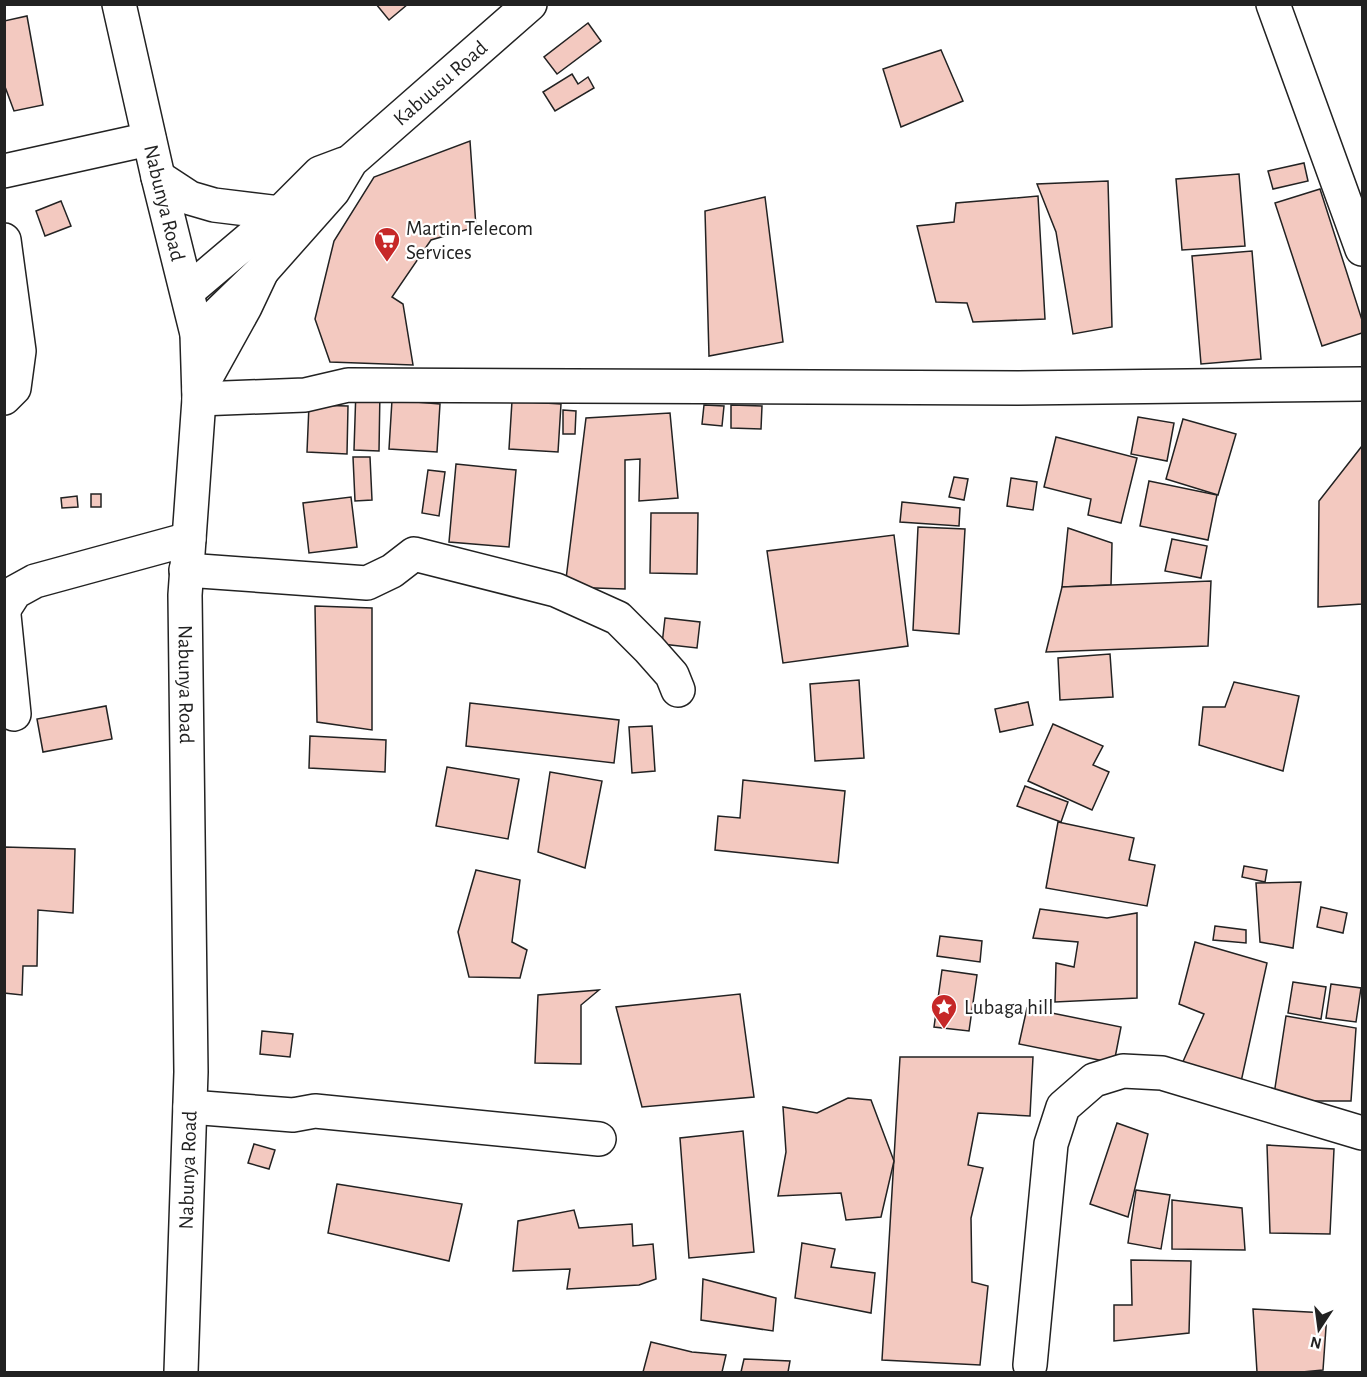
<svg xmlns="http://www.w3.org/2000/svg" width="1367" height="1377" viewBox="0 0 1367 1377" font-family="'Alegreya Sans',sans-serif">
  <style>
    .building { fill: #f3c9c0; stroke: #222; stroke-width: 1.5 }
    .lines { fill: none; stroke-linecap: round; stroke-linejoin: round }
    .minor-casing { stroke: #222; stroke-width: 36 }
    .major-casing { stroke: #222; stroke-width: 36 }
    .minor { stroke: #fff; stroke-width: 33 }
    .major { stroke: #fff; stroke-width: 33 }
    .labels { text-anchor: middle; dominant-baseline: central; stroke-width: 4.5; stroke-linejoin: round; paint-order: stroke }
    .street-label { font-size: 21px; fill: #222; stroke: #fff }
    .poi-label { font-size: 21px; fill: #222; stroke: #fff; text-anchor: start }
  </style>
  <rect width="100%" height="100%" fill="#fff"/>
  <g class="building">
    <polygon points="376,4 408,4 389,20"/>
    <polygon points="27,16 43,105 14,111 4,84 4,21"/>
    <polygon points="588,23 601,41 557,74 544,57"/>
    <polygon points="941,50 963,101 901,127 883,69"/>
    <polygon points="572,74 578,84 588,77 594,88 555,111 543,92"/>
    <polygon points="470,141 476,227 431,240 392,297 403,304 413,365 330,362 315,319 334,241 374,177"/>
    <polygon points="1304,163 1308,181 1273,189 1268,171"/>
    <polygon points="1239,174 1245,246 1182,250 1176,179"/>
    <polygon points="1108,181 1112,327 1073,334 1056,232 1037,184"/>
    <polygon points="1320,189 1362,320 1362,333 1322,346 1275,203"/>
    <polygon points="1038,196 1045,319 973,322 967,303 936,302 917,226 954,222 956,203"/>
    <polygon points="765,197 783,342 709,356 705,211"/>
    <polygon points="61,201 71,226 45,236 36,211"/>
    <polygon points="1252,251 1261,359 1201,364 1192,256"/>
    <polygon points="356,389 380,390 379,451 354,450"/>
    <polygon points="392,400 440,404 437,452 389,449"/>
    <polygon points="512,401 561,404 558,452 509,449"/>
    <polygon points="309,405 348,406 347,454 307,452"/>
    <polygon points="704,405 724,406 722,426 702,424"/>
    <polygon points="731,405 762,406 761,429 731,428"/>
    <polygon points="563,410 576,411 575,434 563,434"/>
    <polygon points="670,413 678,498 639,501 640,459 625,460 625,589 565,587 586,418"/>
    <polygon points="1138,417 1174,423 1167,461 1131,454"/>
    <polygon points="1183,419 1236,434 1218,495 1166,479"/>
    <polygon points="1056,437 1137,458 1121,523 1088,515 1091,499 1044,487"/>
    <polygon points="1362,446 1362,604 1318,607 1319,501"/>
    <polygon points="353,457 370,457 372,500 355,501"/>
    <polygon points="456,464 516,470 509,547 449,542"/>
    <polygon points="428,470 445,472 439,516 422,513"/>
    <polygon points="954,477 968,479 964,500 949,497"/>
    <polygon points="1011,478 1037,482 1033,510 1007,506"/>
    <polygon points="1149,481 1217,495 1208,540 1140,526"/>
    <rect x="91" y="494" width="10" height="13"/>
    <polygon points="77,496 78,507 62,508 61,498"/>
    <polygon points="351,497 357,547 309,553 303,503"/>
    <polygon points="902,502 960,508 959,526 900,522"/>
    <polygon points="651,513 698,513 697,574 650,573"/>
    <polygon points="918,527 965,529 959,634 913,630"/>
    <polygon points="1068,528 1112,543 1111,585 1062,587"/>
    <polygon points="894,535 908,646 783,663 767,551"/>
    <polygon points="1172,539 1207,546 1201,578 1165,571"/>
    <polygon points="1211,581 1208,646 1046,652 1062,587"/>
    <polygon points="315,606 372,608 372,730 317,722"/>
    <polygon points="665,618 700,622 697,648 662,644"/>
    <polygon points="1110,654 1113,697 1060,700 1058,658"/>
    <polygon points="859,680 864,758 815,761 810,684"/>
    <polygon points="1234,682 1299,696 1283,771 1199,745 1203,707 1225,707"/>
    <polygon points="1028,702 1033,725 1000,732 995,709"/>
    <polygon points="470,703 619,720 614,763 466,746"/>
    <polygon points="106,706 112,739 43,752 37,719"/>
    <polygon points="1053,724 1103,746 1093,765 1109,772 1092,810 1028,781"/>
    <polygon points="652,726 655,771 632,773 629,727"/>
    <polygon points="310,736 386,740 385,772 309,768"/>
    <polygon points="447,767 519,779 508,839 436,826"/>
    <polygon points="550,772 602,781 585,868 538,852"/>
    <polygon points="743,780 845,791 838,863 715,850 718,816 740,818"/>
    <polygon points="1025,786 1068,802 1061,822 1017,806"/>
    <polygon points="1058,822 1134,838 1129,860 1155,865 1147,906 1046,888"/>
    <polygon points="4,847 75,849 73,913 38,910 37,966 23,966 22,995 4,993"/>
    <polygon points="1244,866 1267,870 1265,882 1242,877"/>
    <polygon points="476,870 520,880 512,942 527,950 520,978 469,977 458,932"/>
    <polygon points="1301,882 1293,948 1260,942 1256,883"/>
    <polygon points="1321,907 1347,913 1343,933 1317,927"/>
    <polygon points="1040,909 1107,918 1137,913 1137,998 1055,1002 1056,963 1074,967 1078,942 1033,938"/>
    <polygon points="1215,926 1246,930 1246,943 1213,940"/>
    <polygon points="940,936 982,941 980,962 937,956"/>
    <polygon points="1195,942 1267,963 1239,1091 1178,1073 1204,1014 1179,1004"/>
    <polygon points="942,970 977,975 969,1031 934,1027"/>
    <polygon points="1293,982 1326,987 1321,1019 1288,1013"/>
    <polygon points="1331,984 1361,988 1356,1022 1326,1018"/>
    <polygon points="599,990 581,1005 581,1064 535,1063 538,995"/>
    <polygon points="740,994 754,1097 642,1107 616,1007"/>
    <polygon points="1027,1008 1121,1027 1114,1063 1019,1044"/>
    <polygon points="1286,1016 1356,1028 1351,1101 1273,1101"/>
    <polygon points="262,1031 293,1034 290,1057 260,1054"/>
    <polygon points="900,1057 1033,1057 1030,1116 978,1113 968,1165 983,1168 971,1218 972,1282 988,1286 980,1365 882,1360"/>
    <polygon points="848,1098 871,1100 894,1161 881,1217 846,1220 841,1193 778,1196 786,1152 783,1107 817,1113"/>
    <polygon points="1117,1123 1148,1134 1128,1217 1090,1204"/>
    <polygon points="743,1131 754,1252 689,1258 680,1138"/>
    <polygon points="254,1144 275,1150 269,1169 248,1163"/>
    <polygon points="1267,1145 1334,1149 1330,1234 1270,1233"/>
    <polygon points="337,1184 462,1204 449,1261 328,1233"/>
    <polygon points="1136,1190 1170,1195 1161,1249 1128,1243"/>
    <polygon points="1172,1200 1242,1208 1245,1250 1172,1249"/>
    <polygon points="574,1210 579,1228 632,1224 633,1246 653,1244 656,1279 639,1285 567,1289 570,1269 513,1271 518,1221"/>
    <polygon points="802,1243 835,1249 831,1267 875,1273 871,1313 795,1298"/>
    <polygon points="1131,1260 1191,1261 1189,1333 1114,1341 1114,1305 1132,1305"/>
    <polygon points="703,1279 776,1298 773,1331 701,1320"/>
    <polygon points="1253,1309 1327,1313 1323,1370 1302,1372 1257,1372"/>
    <polygon points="651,1342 692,1352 726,1355 722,1372 643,1372"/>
    <polygon points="744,1359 790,1361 788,1372 741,1372"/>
  </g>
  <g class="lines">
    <g class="minor-casing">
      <g id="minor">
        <polyline points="1273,4 1362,249"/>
        <polyline points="4,171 149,139"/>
        <polyline points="4,240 19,351 14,388 4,398"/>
        <polyline points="188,291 280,213 320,173 344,164"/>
        <path id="s1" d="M197 334 262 271 333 191 351 161 530 4"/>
        <polyline points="199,399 305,395 348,385 1018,388 1362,384"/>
        <polyline points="186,570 367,583 392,571 414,554 556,590 618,618 649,649 672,675 678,690"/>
        <polyline points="4,609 15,592 35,581 189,539"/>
        <polyline points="4,615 14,714"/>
        <polyline points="190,1107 293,1115 315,1111 599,1139"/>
        <polyline points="1030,1365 1051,1144 1063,1107 1094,1080 1123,1071 1162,1073 1362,1133"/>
      </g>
    </g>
    <g class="major-casing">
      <g id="major">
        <path id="s2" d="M119 4 158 177 197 334 199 399 185 595 191 1072 181 1372"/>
        <polyline points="158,177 190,198 214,205 280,213"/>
        <polyline points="199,390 245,307 262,271"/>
      </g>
    </g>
    <use href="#minor" class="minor"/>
    <use href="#major" class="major"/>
  </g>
  <defs>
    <g id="supermarket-pin" transform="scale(1.35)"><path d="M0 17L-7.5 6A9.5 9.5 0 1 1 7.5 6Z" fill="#c62828" stroke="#fff"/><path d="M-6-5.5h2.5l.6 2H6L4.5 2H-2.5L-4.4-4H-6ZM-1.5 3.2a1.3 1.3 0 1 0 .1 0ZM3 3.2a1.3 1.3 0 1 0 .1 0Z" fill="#fff"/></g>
    <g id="sight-pin" transform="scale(1.35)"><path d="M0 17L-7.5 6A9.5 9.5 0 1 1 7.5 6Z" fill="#c62828" stroke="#fff"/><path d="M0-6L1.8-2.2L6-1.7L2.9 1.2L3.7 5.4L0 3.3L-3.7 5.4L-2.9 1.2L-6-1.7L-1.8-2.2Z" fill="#fff"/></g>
  </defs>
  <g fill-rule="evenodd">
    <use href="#supermarket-pin" x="387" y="240"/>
    <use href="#sight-pin" x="944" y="1007"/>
  </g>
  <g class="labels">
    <g class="street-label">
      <text stroke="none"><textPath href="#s1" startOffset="351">Kabuusu Road</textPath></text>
      <text stroke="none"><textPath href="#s2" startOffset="204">Nabunya Road</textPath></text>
      <text stroke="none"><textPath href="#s2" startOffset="690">Nabunya Road</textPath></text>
      <text transform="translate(188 1170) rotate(-88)">Nabunya Road</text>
    </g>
    <g class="poi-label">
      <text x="406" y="228">Martin Telecom<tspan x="406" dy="24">Services</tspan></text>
      <text x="964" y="1007">Lubaga hill</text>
    </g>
  </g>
  <rect width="1367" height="1377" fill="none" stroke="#222222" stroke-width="12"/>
  <g transform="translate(1319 1329) rotate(193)" stroke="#ffffff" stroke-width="4.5" paint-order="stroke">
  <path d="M0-4.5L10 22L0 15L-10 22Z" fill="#222222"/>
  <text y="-9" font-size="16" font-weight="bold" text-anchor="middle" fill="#222222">N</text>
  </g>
</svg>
